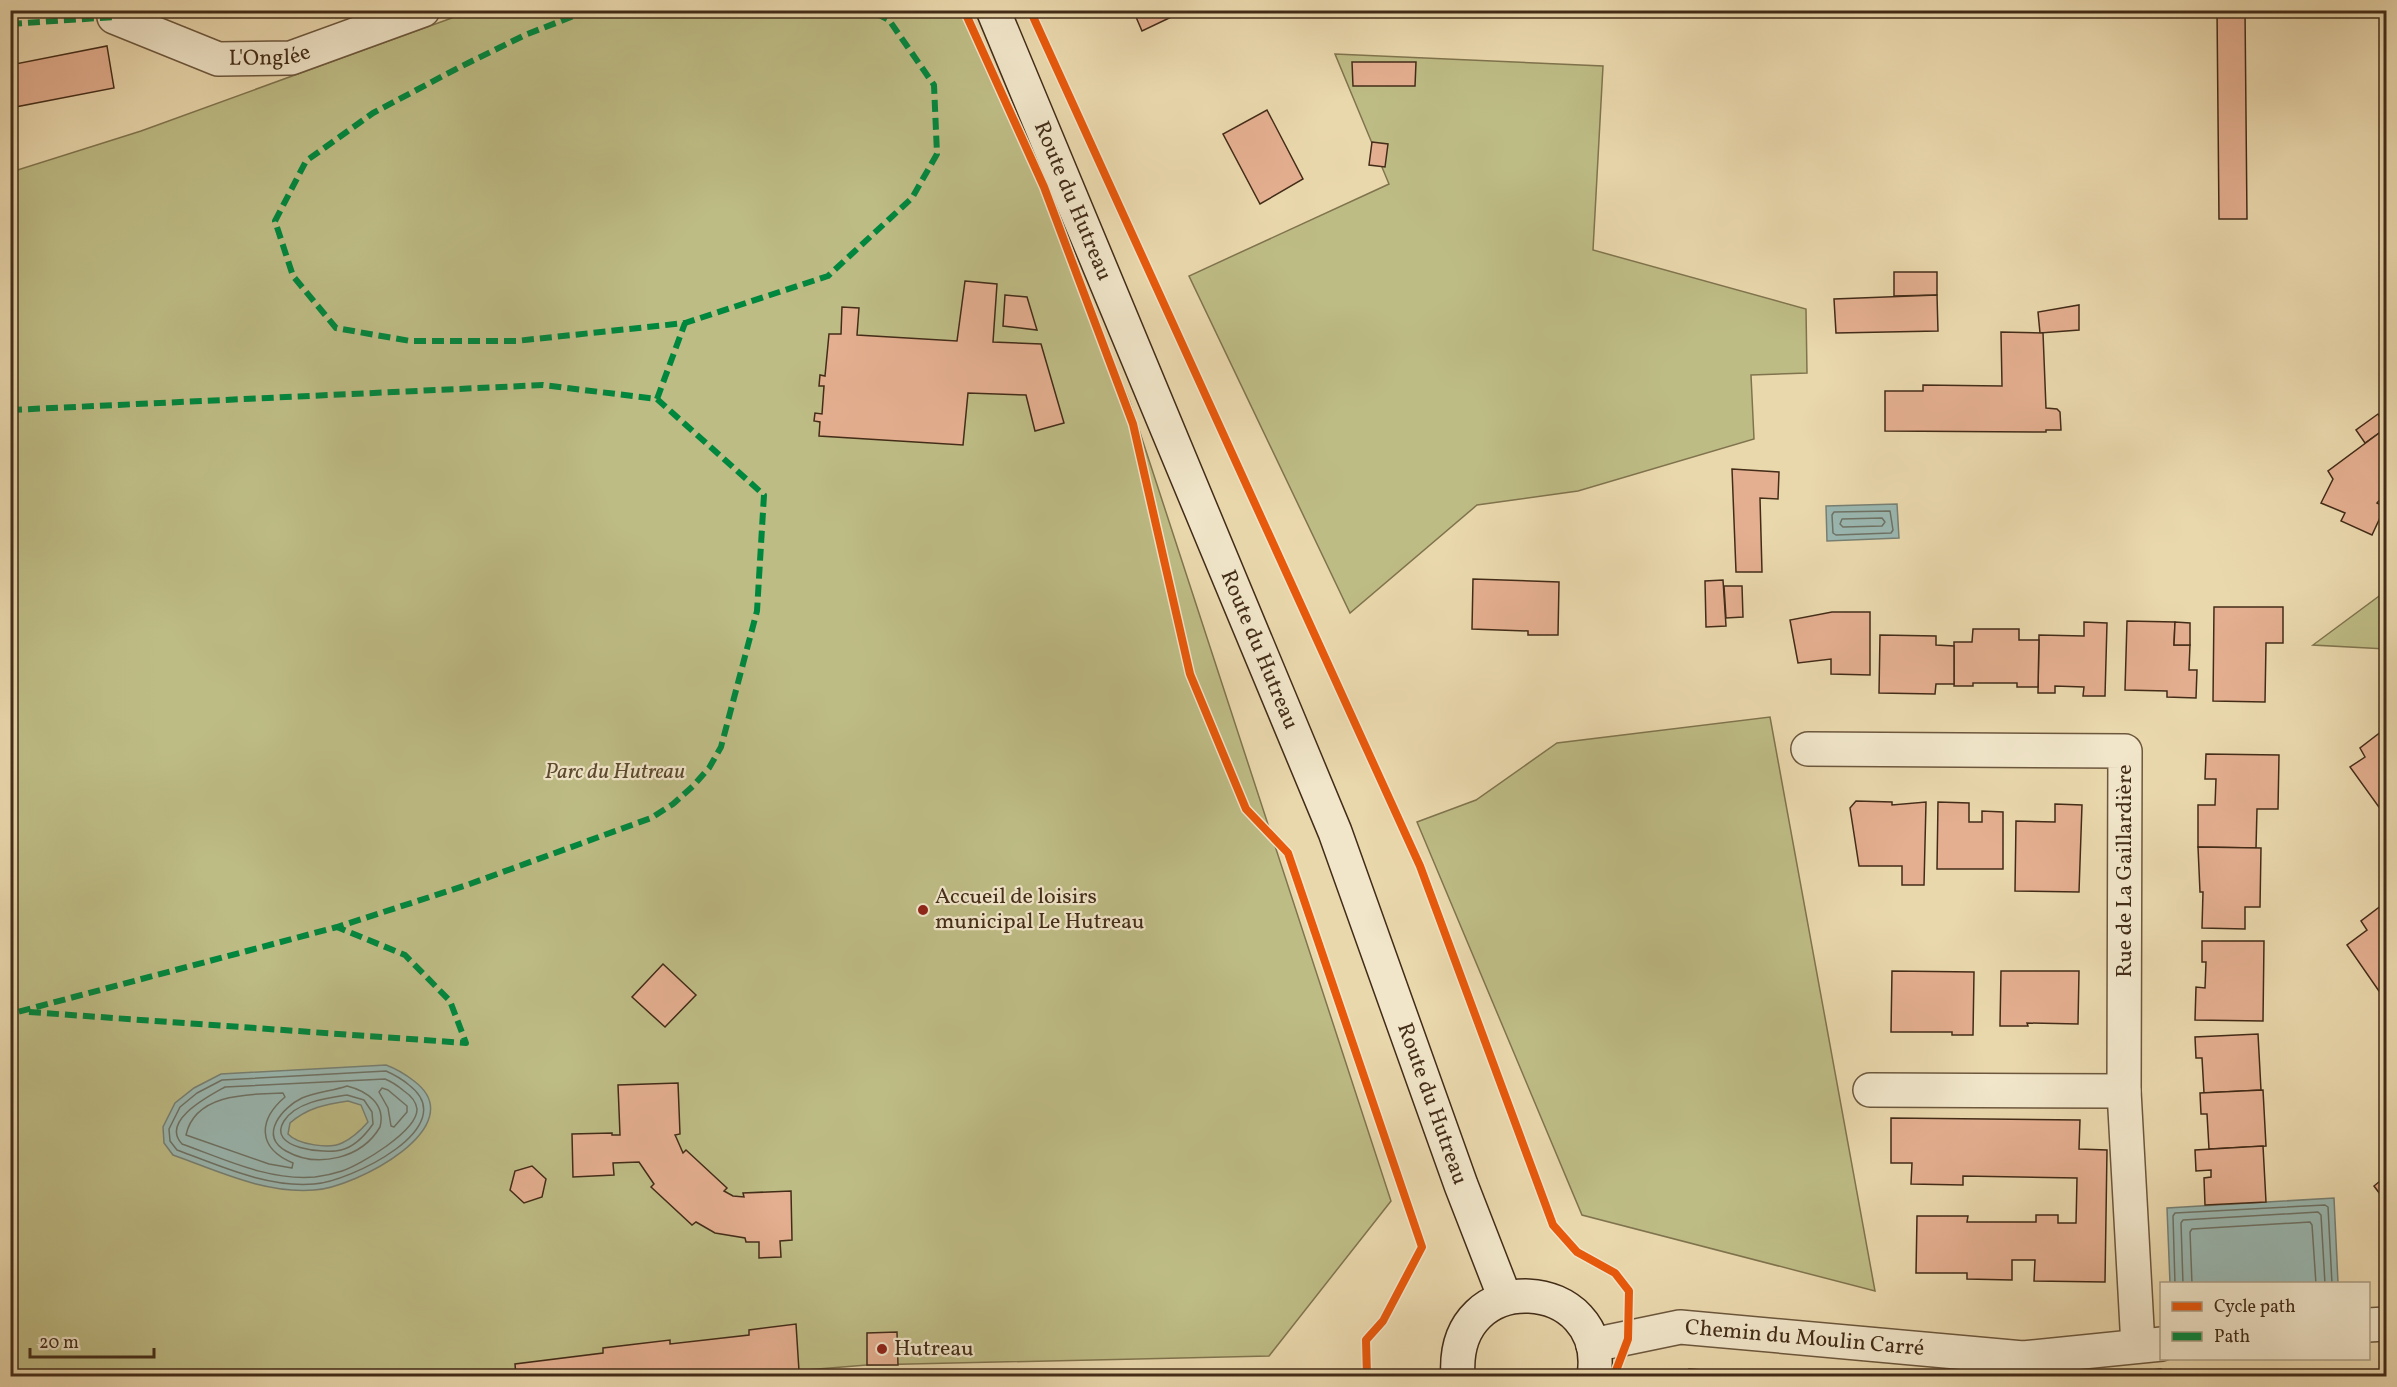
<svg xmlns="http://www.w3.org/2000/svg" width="2397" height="1387" viewBox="0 0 2397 1387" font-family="Vollkorn,serif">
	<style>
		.green { fill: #bebc85; stroke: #80744e; stroke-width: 1.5 }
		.water { fill: #9ab8b2; stroke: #778074; stroke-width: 1.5; fill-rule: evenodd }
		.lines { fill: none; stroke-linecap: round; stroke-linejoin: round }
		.shore { stroke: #6e7265; stroke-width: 1.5 }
		.building { fill: #e4af90; stroke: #432c18; stroke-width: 1.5 }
		.street-casing { stroke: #6d573d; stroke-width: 36 }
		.secondary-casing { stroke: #432c18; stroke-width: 36 }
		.street { stroke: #f1e6ca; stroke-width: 33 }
		.secondary { stroke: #f1e6ca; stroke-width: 33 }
		.quiet { stroke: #00873e; stroke-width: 6; stroke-dasharray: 12 6; stroke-linecap: butt }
		.cycleway-casing { stroke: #f1e6ca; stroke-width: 11 }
		.cycleway { stroke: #e8590c; stroke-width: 8 }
		.poi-dot { fill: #8f2418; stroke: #f1e6ca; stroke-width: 2 }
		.labels { text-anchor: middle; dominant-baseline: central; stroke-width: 4.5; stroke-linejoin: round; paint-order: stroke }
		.street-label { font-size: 22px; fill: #432c18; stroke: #f1e6ca }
		.park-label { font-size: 22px; font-style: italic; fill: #5c492e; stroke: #f1e6ca }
		.poi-label { font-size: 22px; fill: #432c18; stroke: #f1e6ca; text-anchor: start }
	</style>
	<rect width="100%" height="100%" fill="#ead8ad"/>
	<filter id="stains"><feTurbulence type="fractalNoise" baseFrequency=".00333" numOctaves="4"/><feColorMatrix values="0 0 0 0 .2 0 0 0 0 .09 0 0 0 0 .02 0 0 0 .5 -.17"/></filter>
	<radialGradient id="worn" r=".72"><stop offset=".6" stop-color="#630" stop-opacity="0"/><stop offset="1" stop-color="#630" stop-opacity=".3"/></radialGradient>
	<g class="green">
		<polygon points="471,11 966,11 1130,402 1391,1201 1269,1356 867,1365 732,1376 11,1376 11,172 141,131"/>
		<polygon points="1335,54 1603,66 1593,250 1806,309 1807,373 1751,375 1754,439 1578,491 1477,505 1350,613 1189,276 1389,184"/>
		<polygon points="2386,591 2386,649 2313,645"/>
		<polygon points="1770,717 1875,1291 1582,1215 1417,822 1476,800 1557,743"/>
	</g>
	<g class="water">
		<polygon points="1897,504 1899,538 1827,541 1826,506"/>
		<path d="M 386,1065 C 397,1069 405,1074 414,1081 C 474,1126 355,1188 314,1190 C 265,1194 218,1171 173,1155 L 164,1143 L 163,1127 L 175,1103 L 194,1088 L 221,1074 ZM 348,1101 L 361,1105 L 368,1122 C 361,1130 353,1138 342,1143 C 330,1149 298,1145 288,1134 L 290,1123 C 307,1108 326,1104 348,1101 Z"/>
		<polygon points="2334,1198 2338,1283 2170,1283 2167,1208"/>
	</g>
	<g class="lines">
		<g class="shore">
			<polygon points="1890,511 1893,530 1891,533 1836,535 1833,533 1832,515 1834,512"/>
			<polygon points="1882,518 1885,522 1882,526 1843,527 1840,524 1842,519"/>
			<path d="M 386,1071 C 395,1075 402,1079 409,1085 C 464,1127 349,1182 314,1184 C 267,1188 221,1166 177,1150 L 170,1141 L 169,1129 L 180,1107 L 197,1093 L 222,1080 Z"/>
			<path d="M 385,1079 C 393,1082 398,1086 404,1091 C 410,1095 416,1101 417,1109 C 418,1131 360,1165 342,1171 C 333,1174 323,1176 315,1177 C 269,1181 224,1159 182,1144 C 160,1121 209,1096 225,1087 Z"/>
			<path d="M 347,1086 C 367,1091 386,1104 380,1127 C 362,1158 318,1169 286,1151 C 258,1135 283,1107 302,1098 C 317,1092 332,1091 347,1086 Z"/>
			<polygon points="382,1088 388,1090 407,1106 407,1112 394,1127 391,1126 388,1108 379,1092"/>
			<path d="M 283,1093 L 285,1097 C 258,1120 257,1148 293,1163 L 292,1168 L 269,1164 L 186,1135 C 195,1093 250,1094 283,1093 Z"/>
			<path d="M 347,1095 L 364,1100 L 372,1112 L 373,1124 C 366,1134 354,1147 341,1150 C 326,1154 266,1149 284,1121 C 296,1102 327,1098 347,1095 Z"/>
			<polyline points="2175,1284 2173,1216 2175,1213 2325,1205 2328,1207 2332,1284"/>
			<polyline points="2183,1284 2181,1223 2183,1220 2318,1212 2321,1215 2325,1284"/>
			<polyline points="2192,1284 2190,1232 2192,1229 2310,1222 2312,1225 2316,1284"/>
		</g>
	</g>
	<g class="building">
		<polygon points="1133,10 1186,10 1142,31"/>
		<polygon points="2217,10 2245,10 2247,219 2219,219"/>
		<polygon points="107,46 114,88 10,108 10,65"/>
		<polygon points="1352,62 1416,62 1415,86 1353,86"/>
		<polygon points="1267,110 1303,179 1260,204 1223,134"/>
		<polygon points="1372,142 1388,144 1385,167 1369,165"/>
		<polygon points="1894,272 1937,272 1937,295 1894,296"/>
		<polygon points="965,281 997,284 993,342 1041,344 1064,423 1035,431 1026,395 968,393 963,445 819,436 820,422 814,421 815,413 822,414 824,386 819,386 820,375 825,376 829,334 841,334 842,307 859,308 857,335 957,341"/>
		<polygon points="1005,295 1027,297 1037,330 1003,326"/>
		<polygon points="1937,295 1938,331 1836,333 1834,299"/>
		<polygon points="2079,305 2079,330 2040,333 2038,312"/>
		<polygon points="2001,332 2043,333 2046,408 2057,409 2060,412 2061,430 2046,430 2046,432 1885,431 1885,391 1923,391 1923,385 2002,386"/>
		<polygon points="2378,414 2386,428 2365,443 2356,430"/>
		<polygon points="2386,428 2386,493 2377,503 2385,507 2372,535 2341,521 2345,513 2321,503 2333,479 2328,471"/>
		<polygon points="1732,469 1779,472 1778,499 1760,498 1762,572 1736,572"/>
		<polygon points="1473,579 1559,582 1558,635 1528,635 1528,631 1472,629"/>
		<polygon points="1723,580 1726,626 1706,627 1705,581"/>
		<polygon points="1724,586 1742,586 1743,617 1726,618"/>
		<polygon points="2214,607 2283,607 2283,643 2266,643 2265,702 2213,701"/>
		<polygon points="1832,612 1870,612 1870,675 1831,674 1831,659 1798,663 1790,620"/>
		<polygon points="2127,621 2175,622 2174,645 2190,645 2189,670 2197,670 2196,698 2167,697 2167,691 2125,690"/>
		<polygon points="2084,622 2107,623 2105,696 2083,696 2084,687 2055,686 2055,693 2038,693 2039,635 2084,636"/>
		<polygon points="2175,622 2190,623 2190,645 2174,645"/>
		<polygon points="1973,629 2019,629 2019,640 2039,640 2038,687 2017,687 2017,683 1973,683 1973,686 1954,686 1954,642 1972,642"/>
		<polygon points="1880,635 1936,636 1936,645 1954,646 1954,684 1936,684 1935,694 1879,693"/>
		<polygon points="2386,728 2386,806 2381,810 2350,767 2365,757 2360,748"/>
		<polygon points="2206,754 2279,755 2278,809 2257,809 2256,848 2198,847 2198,805 2215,805 2216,779 2205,779"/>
		<polygon points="1856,801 1892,802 1892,805 1926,802 1924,885 1902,885 1902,866 1859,866 1850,808"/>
		<polygon points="1938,802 1969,803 1969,822 1982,822 1982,811 2003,812 2003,869 1937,869"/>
		<polygon points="2055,804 2082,805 2079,892 2015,891 2016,821 2055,822"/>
		<polygon points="2198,847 2261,848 2260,907 2245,907 2245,929 2202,928 2203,892 2200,892"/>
		<polygon points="2386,902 2386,991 2381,994 2347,945 2367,930 2361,921"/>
		<polygon points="2202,941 2264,941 2263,1021 2195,1020 2196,987 2205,988 2206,962 2202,962"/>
		<polygon points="663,964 696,995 665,1027 632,997"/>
		<polygon points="1892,971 1974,972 1973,1035 1952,1035 1952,1032 1891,1032"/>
		<polygon points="2001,971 2079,971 2078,1024 2027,1023 2028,1026 2000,1026"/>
		<polygon points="2258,1034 2261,1090 2204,1093 2202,1058 2196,1058 2195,1037"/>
		<polygon points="678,1083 680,1134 675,1135 676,1137 683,1153 686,1150 727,1188 724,1191 733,1196 744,1197 743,1193 791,1191 792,1240 780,1241 781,1257 759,1258 759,1242 746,1242 745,1238 715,1233 696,1222 692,1225 651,1187 654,1184 639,1162 613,1163 614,1175 573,1177 572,1134 612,1133 612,1135 620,1135 618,1085"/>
		<polygon points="2263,1090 2266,1146 2209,1149 2207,1114 2201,1114 2200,1093"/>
		<polygon points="1891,1118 2080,1120 2079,1149 2107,1150 2105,1282 2034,1281 2035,1260 2012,1260 2012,1280 1967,1279 1967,1273 1916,1273 1917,1216 1968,1216 1967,1222 2036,1222 2036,1215 2058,1215 2058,1223 2076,1223 2077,1178 1963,1176 1963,1185 1911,1184 1912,1163 1891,1163"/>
		<polygon points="2263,1146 2266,1202 2205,1205 2204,1178 2211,1177 2211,1170 2196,1171 2195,1150"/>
		<polygon points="532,1166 546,1179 542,1197 524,1203 510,1190 515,1171"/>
		<polygon points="2386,1176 2386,1202 2374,1186"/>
		<polygon points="796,1324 799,1371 732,1376 516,1376 515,1364 603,1353 603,1348 670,1340 670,1344 749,1335 749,1330"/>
		<polygon points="897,1332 898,1365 867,1365 867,1333"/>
		<polygon points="1689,1369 1717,1371 1718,1376 1690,1376"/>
		<polygon points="2161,1369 2161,1376 2085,1376 2127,1372"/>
		<polygon points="1717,1371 1734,1371 1734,1376 1718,1376"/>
		<polygon points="1734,1371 1811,1376 1734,1376"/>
	</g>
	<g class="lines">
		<g class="street-casing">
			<g id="street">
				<path id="s1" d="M 114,17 L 218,59 L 291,58 L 423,10"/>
				<polyline points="1808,749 2125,751 2124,1091 2138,1346"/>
				<polyline points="1870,1090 2124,1091"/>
				<polyline points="2368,1325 2386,1324"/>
				<path id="s2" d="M 1593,1345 L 1680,1327 L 2023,1358 L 2162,1344"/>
			</g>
		</g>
		<g class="secondary-casing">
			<g id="secondary">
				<path id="s3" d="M 993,10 L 1335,832 L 1461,1185 L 1505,1298"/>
				<path d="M 1458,1376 C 1450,1263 1610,1276 1594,1376"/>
			</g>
		</g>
		<use href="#street" class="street"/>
		<use href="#secondary" class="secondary"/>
		<g class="quiet">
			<polyline points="589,10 525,35 458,68 373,113 306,161 275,221 293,276 336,328 410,341 516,341 685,323 828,276 912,198 937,154 934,85 889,20 869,10"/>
			<polyline points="10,24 114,17"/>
			<polyline points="657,399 685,323"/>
			<polyline points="10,410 543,385 657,399 764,495 757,611 721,747 709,768 693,786 673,804 651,818 467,885 337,927 10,1014"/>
			<polyline points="29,1012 466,1043 450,1001 405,955 337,927"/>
		</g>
		<g class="cycleway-casing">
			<g id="cycleway">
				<polyline points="964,10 1044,187 1133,424 1190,674 1246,809 1288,853 1422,1247 1383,1321 1366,1340 1367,1376"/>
				<polyline points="1030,10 1420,866 1553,1225 1577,1252 1615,1273 1629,1291 1628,1339 1614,1376"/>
			</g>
		</g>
		<use href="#cycleway" class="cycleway"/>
	</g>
	<g class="poi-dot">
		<circle cx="923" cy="910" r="6"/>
		<circle cx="882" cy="1349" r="6"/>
	</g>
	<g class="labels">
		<g class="street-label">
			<text stroke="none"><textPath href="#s1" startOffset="164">L'Onglée</textPath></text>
			<text stroke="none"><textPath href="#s3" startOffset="207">Route du Hutreau</textPath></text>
			<text stroke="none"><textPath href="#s3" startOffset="693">Route du Hutreau</textPath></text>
			<text transform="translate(2125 871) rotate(-90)">Rue de La Gaillardière</text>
			<text stroke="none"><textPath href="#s3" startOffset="1179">Route du Hutreau</textPath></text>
			<text stroke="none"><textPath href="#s2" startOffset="214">Chemin du Moulin Carré</textPath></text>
		</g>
		<g class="park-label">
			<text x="615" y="772">Parc du Hutreau</text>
		</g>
		<g class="poi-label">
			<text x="935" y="897">Accueil de loisirs<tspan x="935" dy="25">municipal Le Hutreau</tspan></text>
			<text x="894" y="1349">Hutreau</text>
		</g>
	</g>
	<rect width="2397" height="1387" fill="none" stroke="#ead8ad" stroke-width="36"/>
	<rect x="12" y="12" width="2373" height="1363" fill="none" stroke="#432c18" stroke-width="3"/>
	<rect x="18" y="18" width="2361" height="1351" fill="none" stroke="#432c18" stroke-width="1.5"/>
	<rect x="2160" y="1282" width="210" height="78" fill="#f1e6ca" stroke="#ab9c83" stroke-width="1.5"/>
	<rect x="2172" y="1302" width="30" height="9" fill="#e8590c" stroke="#ab9c83" stroke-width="1.5"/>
	<text x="2214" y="1312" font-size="18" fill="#432c18">Cycle path</text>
	<rect x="2172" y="1332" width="30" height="9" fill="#00873e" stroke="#ab9c83" stroke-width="1.5"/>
	<text x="2214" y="1342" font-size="18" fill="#432c18">Path</text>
	<path d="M30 1348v9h124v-9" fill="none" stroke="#432c18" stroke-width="3"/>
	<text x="39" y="1348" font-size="18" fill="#432c18" stroke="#f1e6ca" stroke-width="4.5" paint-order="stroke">20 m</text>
	<rect width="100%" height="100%" filter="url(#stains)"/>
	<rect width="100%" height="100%" fill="url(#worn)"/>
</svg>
